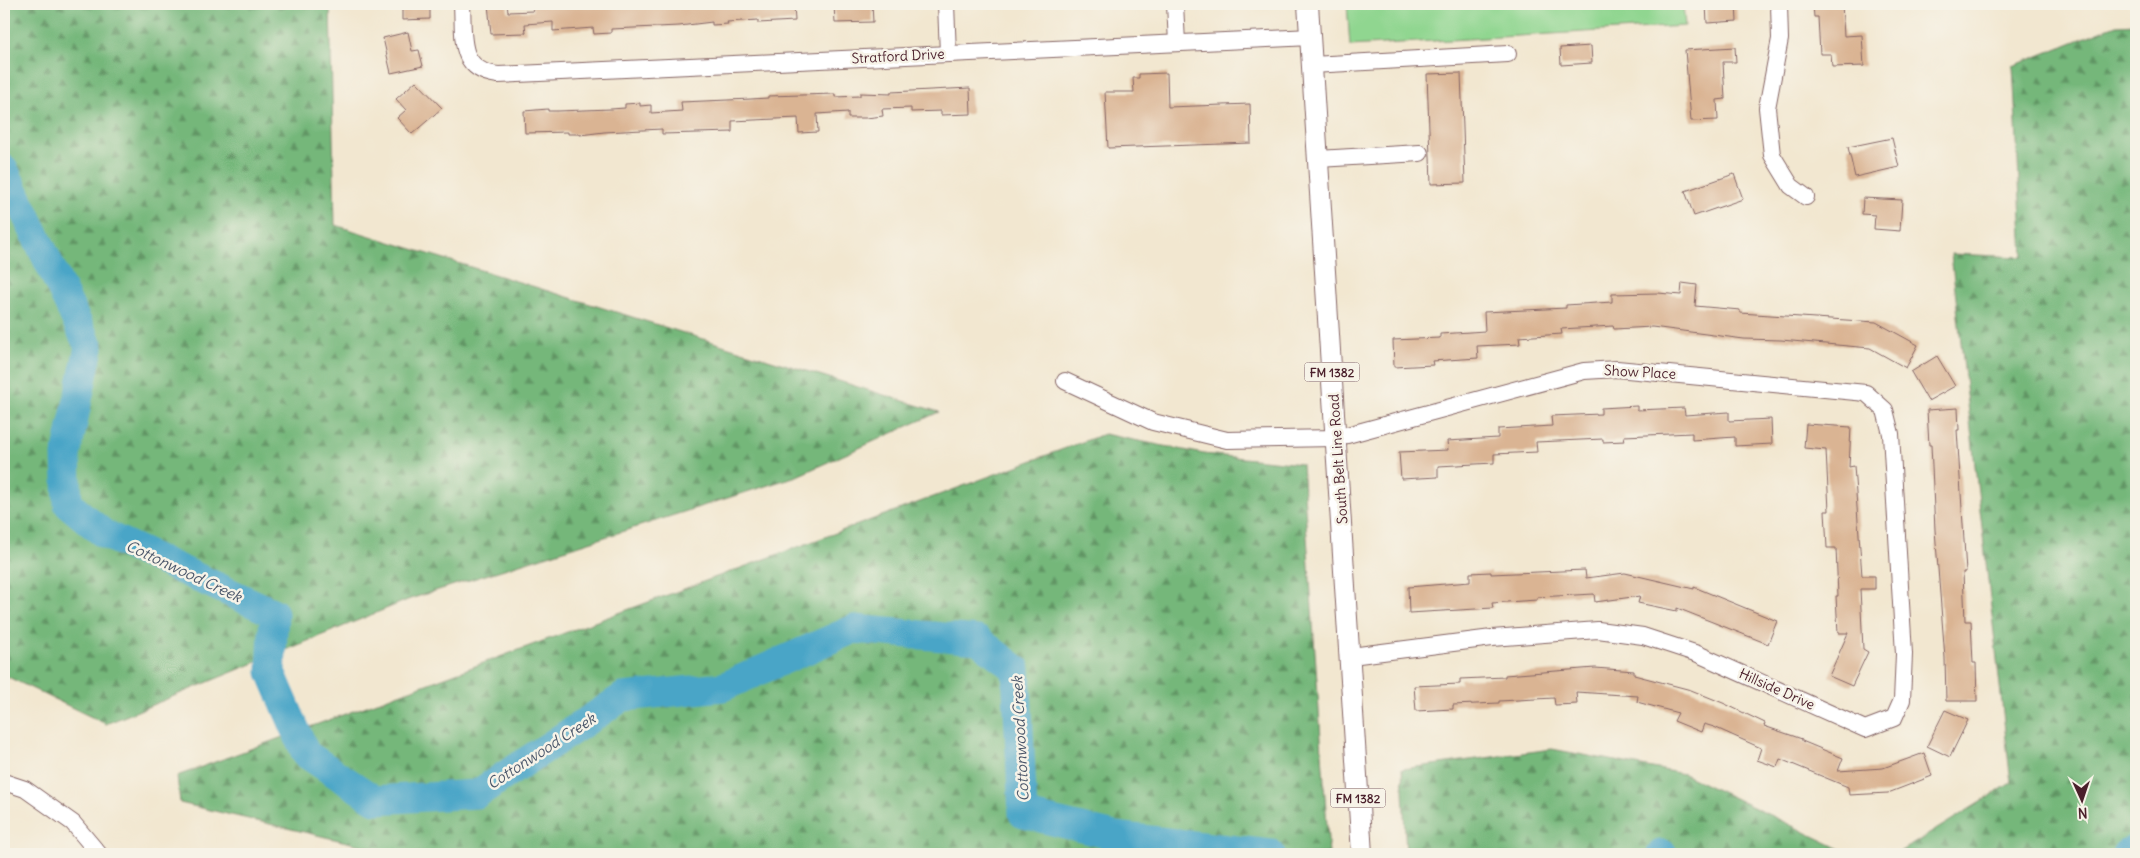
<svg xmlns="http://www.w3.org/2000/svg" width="2140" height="858" viewBox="0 0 2140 858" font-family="Delius,sans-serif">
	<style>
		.grass { fill: #90d690; stroke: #6d7a5e }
		.forest { fill: url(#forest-firs); stroke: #5f6b52 }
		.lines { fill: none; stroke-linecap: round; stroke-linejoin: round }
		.river { stroke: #48a5c7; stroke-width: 29 }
		.building { fill: #dab493 }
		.minor-casing { stroke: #856565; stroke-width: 18 }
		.major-casing { stroke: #856565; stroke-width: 22 }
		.minor { stroke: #fff; stroke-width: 16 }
		.major { stroke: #fff; stroke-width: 20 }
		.labels { text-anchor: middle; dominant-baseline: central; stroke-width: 5; stroke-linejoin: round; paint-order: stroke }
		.shield { fill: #f7f3e8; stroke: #7e5f64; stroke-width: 1 }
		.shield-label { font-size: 12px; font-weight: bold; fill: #4a1f2b }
		.street-label { font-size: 14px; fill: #4a1f2b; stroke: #f7f3e8 }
		.water-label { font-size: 15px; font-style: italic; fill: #495569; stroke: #f7f3e8 }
	</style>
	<defs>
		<pattern id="forest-firs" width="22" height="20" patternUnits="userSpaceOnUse" patternTransform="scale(1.25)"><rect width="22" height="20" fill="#74b77a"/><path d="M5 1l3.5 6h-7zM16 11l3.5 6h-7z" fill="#619464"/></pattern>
	</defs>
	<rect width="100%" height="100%" fill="#f7f3e8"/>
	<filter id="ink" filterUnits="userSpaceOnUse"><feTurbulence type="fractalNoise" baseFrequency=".02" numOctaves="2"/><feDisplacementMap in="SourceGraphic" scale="10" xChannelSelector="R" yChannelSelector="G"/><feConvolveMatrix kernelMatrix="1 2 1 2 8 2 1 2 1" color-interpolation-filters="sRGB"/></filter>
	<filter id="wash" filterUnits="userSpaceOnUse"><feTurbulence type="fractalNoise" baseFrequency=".0096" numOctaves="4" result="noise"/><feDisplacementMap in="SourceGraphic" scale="20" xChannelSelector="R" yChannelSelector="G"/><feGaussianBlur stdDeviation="1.12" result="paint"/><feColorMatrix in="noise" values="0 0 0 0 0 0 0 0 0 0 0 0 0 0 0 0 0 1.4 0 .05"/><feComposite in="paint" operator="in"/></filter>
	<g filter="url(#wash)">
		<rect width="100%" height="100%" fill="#f2e7d0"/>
		<polygon class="grass" points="1347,4 1683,4 1685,26 1350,46"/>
		<g class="forest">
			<polygon points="4,4 330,4 335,225 939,412 797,476 410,599 106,724 4,675"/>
			<polygon points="2136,24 2136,854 1897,854 2011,783 1951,254 2023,257 2013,66 2116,25"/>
			<polygon points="1104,434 1204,454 1302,464 1329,854 398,854 180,803 177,776"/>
			<polygon points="1552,749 1684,774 1851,854 1406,854 1402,769"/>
		</g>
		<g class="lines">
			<g class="river">
				<polyline points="4,169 89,347 66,456 68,504 104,534 274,613 271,672 306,754 375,800 477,794 623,697 723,687 854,629 978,640 1016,669 1023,814 1115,836 1271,854"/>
				<polyline points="1661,854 1663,854"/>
				<polyline points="2127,854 2136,848"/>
			</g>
		</g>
		<g id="blocks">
			<g class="building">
				<polygon points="402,4 427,4 430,5 430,19 402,20"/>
				<polygon points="488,4 507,4 508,12 533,11 532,4 794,4 795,21 758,23 758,20 727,22 728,24 712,25 712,22 679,26 611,29 611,33 594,34 593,28 553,31 553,22 525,24 526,33 491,34"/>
				<polygon points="834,4 872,4 873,22 835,23"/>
				<polygon points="1706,4 1736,4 1737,21 1707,23"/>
				<polygon points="1813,4 1842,4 1844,36 1862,35 1864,66 1832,67 1831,54 1820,54 1818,17 1814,17"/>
				<polygon points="408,32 412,51 419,50 423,66 391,73 383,38"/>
				<polygon points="1591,46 1592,63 1561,65 1560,48"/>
				<polygon points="1735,47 1736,62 1723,62 1725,99 1717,100 1718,120 1691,121 1685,50"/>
				<polygon points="1167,73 1168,107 1250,104 1251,143 1108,148 1105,92 1134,92 1133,78 1139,78 1139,74"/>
				<polygon points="1461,73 1465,183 1431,184 1427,74"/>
				<polygon points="416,81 442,108 412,134 397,118 406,110 396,99"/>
				<polygon points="970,88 971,114 941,115 941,111 911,112 911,108 882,109 883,116 866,118 848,118 848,112 817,114 818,132 799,133 798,118 732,121 732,132 662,134 662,129 604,132 580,135 580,134 568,134 568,132 525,133 524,111 548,109 548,111 558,111 611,109 625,108 625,104 640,103 640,106 651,105 651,113 682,111 681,102 751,99 768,98 768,96 835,94 835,97 860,96 860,93 891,94 891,92"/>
				<polygon points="1892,138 1899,167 1855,177 1848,147"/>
				<polygon points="1734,174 1743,199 1694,216 1685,191"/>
				<polygon points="1863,198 1902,200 1900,231 1874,229 1875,215 1862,214"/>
				<polygon points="1682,283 1697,285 1695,306 1740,310 1740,313 1876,322 1918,345 1906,368 1870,348 1781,340 1744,339 1652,327 1614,329 1613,326 1561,329 1562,334 1519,337 1520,344 1477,346 1478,358 1432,361 1433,365 1394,367 1393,340 1440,338 1440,334 1485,331 1484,312 1566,308 1566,305 1612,302 1612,294 1658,293 1681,295"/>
				<polygon points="1937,356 1955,386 1928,401 1911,372"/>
				<polygon points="1637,406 1637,410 1684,408 1685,415 1729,412 1729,421 1771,419 1772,444 1735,446 1735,437 1692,440 1692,433 1624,436 1625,441 1603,442 1603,439 1536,442 1537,452 1494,454 1494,463 1438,466 1438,477 1401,479 1399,452 1448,450 1447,441 1498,438 1498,429 1552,426 1551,416 1601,414 1601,408"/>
				<polygon points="1958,408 1959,430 1957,430 1966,572 1963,572 1965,621 1971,621 1973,663 1976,663 1977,701 1946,701 1945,658 1935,530 1931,445 1929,445 1927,410"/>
				<polygon points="1806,424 1851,427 1849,467 1854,466 1862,576 1875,576 1875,589 1860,589 1863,649 1868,652 1852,686 1829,676 1848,633 1838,633 1836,596 1838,596 1836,548 1827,548 1825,511 1829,511 1826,450 1804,448"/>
				<polygon points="1585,570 1586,578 1625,573 1694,589 1694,587 1777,621 1768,644 1677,608 1677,611 1638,603 1640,596 1595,602 1594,594 1537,597 1537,600 1492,603 1493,608 1409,613 1408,587 1470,582 1470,573 1491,572 1491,574"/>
				<polygon points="1595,668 1634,671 1634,675 1691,690 1723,703 1765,723 1764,726 1802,739 1802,741 1843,758 1838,771 1883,768 1924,753 1932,776 1888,793 1849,795 1848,787 1780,759 1777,767 1757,760 1761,748 1714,727 1704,724 1701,732 1674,721 1678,713 1637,702 1638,696 1576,692 1577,704 1555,705 1554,698 1499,701 1499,703 1453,705 1453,709 1416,711 1414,686 1460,684 1460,679 1505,677 1505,675"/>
				<polygon points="1945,710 1968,720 1950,757 1927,746"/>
			</g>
		</g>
	</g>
	<g filter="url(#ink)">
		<use href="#blocks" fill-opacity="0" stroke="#856565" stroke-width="1"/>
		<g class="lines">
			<g class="minor-casing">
				<g id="minor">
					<path d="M 462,4 C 464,36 457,70 498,75 L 1311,37"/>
					<polyline points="946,4 948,54"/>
					<polyline points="1175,4 1177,43"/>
					<polyline points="1779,4 1780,39 1767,108 1772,155 1791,186 1806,197"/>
					<polyline points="1312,65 1508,54"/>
					<polyline points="1318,159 1420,153"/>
					<polyline points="1065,381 1153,422 1227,440 1336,438 1584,371 1617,369 1866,393 1885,410 1891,434 1904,654 1902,700 1894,718 1865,729 1698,654 1643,636 1598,630 1492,638 1351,656"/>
					<polyline points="4,782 25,789 73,823 99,854"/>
				</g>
			</g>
			<g class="major-casing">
				<polyline id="major" points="1308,4 1362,854"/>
			</g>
			<use href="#minor" class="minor"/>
			<use href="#major" class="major"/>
		</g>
	</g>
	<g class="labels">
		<g class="shield">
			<rect x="1304.5" y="362.5" width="55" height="19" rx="4"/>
			<rect x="1330.5" y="788.5" width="55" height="19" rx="4"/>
		</g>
		<g class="shield-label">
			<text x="1332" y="372">FM 1382</text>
			<text x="1358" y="798">FM 1382</text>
		</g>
		<g class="street-label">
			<text transform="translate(898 56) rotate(-3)">Stratford Drive</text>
			<text transform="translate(1640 372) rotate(3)">Show Place</text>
			<text transform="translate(1338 459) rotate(-94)">South Belt Line Road</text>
			<text transform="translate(1777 689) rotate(24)">Hillside Drive</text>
		</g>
		<g class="water-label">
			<text transform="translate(184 571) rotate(25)">Cottonwood Creek</text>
			<text transform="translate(1020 739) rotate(-93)">Cottonwood Creek</text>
			<text transform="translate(541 751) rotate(-33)">Cottonwood Creek</text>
		</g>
	</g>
	<rect width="2140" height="858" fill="none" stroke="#f7f3e8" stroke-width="20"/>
	<g transform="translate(2082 800) rotate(177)" stroke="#f7f3e8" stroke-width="4" paint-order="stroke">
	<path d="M0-4L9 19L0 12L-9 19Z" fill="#4a1f2b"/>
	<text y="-8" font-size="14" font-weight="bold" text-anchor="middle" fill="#4a1f2b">N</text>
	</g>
</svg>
